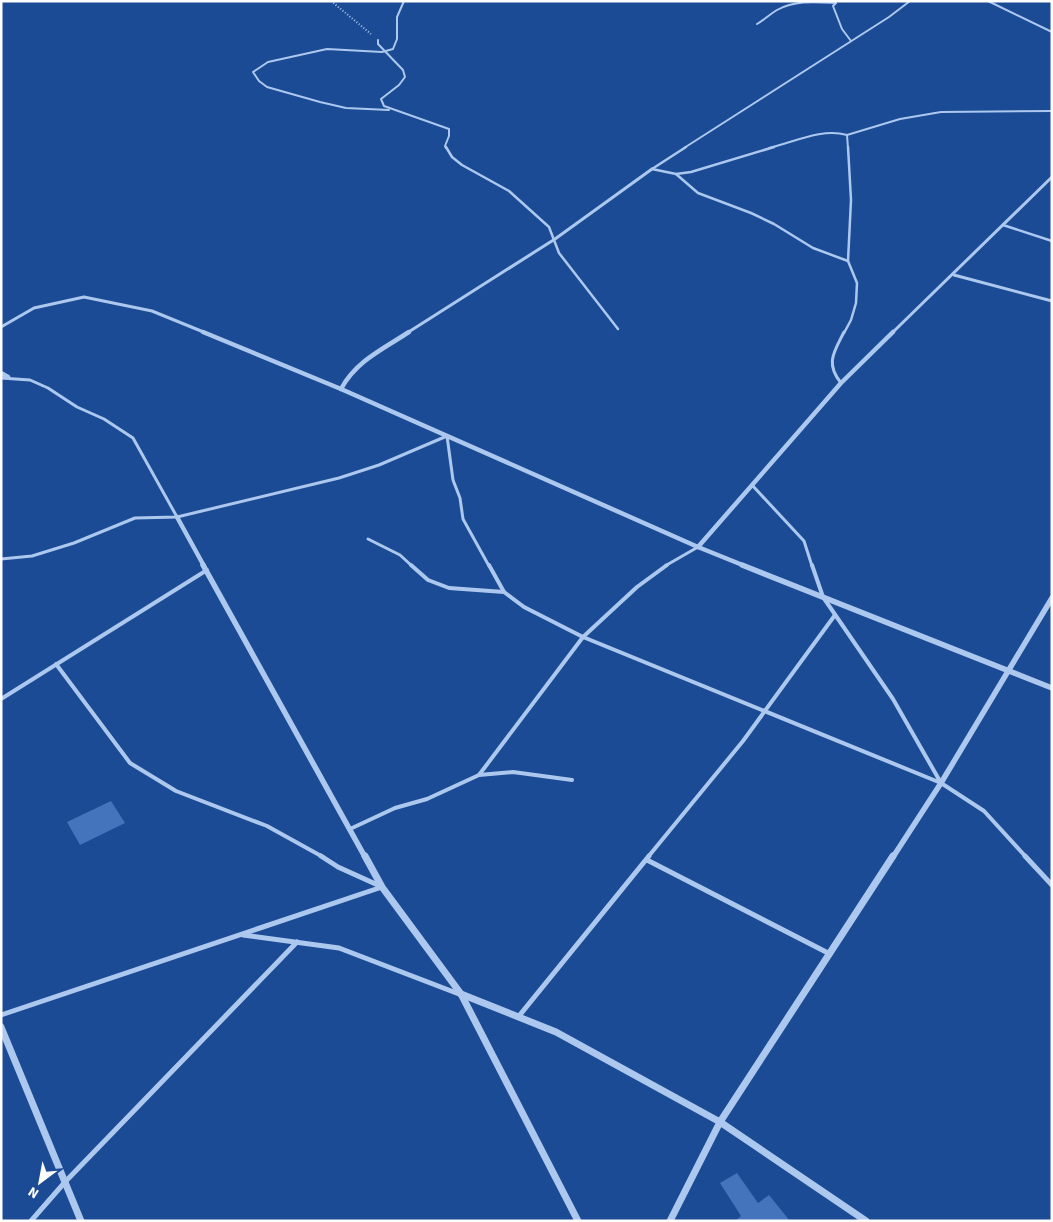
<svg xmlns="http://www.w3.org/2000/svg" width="1053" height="1222" viewBox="0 0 1053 1222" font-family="'Source Sans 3',sans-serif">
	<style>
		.building { fill: #4474bb }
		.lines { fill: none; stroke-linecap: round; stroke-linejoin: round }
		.path { stroke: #adc8ef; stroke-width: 2; stroke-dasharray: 1 2; stroke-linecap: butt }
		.lane-far4 { stroke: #adc8ef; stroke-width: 2 }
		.lane-far3 { stroke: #adc8ef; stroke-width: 2.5 }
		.lane-far2 { stroke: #adc8ef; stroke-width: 3 }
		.lane-far1 { stroke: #adc8ef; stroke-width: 4 }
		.lane { stroke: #adc8ef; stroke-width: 5 }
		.street-far3 { stroke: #adc8ef; stroke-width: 3 }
		.street-far2 { stroke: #adc8ef; stroke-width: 4.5 }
		.street-far1 { stroke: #adc8ef; stroke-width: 5.5 }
		.street { stroke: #adc8ef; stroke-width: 7 }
	</style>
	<rect width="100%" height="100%" fill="#1b4b94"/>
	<g class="building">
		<polygon points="111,801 125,823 80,845 67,822"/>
		<polygon points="737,1173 758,1203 769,1195 790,1221 735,1221 741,1216 720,1183"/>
	</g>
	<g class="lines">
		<polyline class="path" points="331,1 371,34"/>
		<g class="lane-far4">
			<polyline points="988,1 1052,32"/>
			<polyline points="836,3 833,6 842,29 851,41"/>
			<path d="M 757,24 C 764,20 770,14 777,10 C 795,0 816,2 836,3"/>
			<polyline points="378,40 378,44 403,70 405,77 399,85 381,99 384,106 449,129 449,136 445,146 446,148"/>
			<polyline points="389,110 346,108 320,102 267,87 259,81 253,72 268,62 327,49 382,52 393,49 397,39 397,17 404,1"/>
			<polyline points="847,135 900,119 941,112 1052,111"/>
			<polyline points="684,148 889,17 910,1"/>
			<path d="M 769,148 C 795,142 821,128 847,135 L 848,148"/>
		</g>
		<g class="lane-far3">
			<polyline points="446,147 452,157 462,165 509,191 549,227 559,253 618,329"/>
			<polyline points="652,169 676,174 691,172 774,147"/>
			<polyline points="652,169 686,147"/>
			<polyline points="676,174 698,193 751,213 774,224 813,248 848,261"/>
			<polyline points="1003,225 1052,241"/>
			<polyline points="844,333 851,320 856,303 857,283 848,261 851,200 848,147"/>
		</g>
		<g class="lane-far2">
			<polyline points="1,378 30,380 48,388 77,407 104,419 133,438 177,517"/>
			<path d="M 841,383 C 825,363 834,352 844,332"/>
			<polyline points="752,485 804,541 812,566"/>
			<polyline points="368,539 400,555 412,566"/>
			<polyline points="1,559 32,556 74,543 135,518 177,517 339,478 379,465 447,436 453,480 460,498 463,519 489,566"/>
			<polyline points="665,566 698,547"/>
		</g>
		<g class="lane-far1">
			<polyline points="411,565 428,580 449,588 504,592"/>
			<polyline points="667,565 637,587 583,637 941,783"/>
			<polyline points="812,565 823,597 893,699 941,783 984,811 1026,857"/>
			<polyline points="56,664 130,763 176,791 267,826 323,857"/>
			<polyline points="1,699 207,570"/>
			<polyline points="479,775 583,637 524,607 504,592 489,565"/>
			<polyline points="350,829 395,808 427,799 479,775 513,772 572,780"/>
			<polyline points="648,857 743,741 835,615"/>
		</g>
		<g class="lane">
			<polyline points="321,856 338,867 380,886"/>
			<polyline points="1025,856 1052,885"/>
			<polyline points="647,860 830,954"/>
			<polyline points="243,935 339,948 459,994"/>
			<polyline points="1,1015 382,887"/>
			<polyline points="519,1016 649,856"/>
			<polyline points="31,1221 65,1182 297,942"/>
		</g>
		<g class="street-far3">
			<polyline points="954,275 1052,301"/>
			<polyline points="1,327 34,308 84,297 152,311 206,333"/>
			<polyline points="407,333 555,239 652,169"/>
			<polyline points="892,333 1052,177"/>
		</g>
		<g class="street-far2">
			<polyline points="203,332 341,389 698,547 745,566"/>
			<polyline points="1,373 8,377"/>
			<path d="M 341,389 C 356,361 383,349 409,332"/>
			<polyline points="177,517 204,566"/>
			<polyline points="698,547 841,383 893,332"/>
		</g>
		<g class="street-far1">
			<polyline points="203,565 365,857"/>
			<polyline points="742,565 1052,688"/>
			<polyline points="893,857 941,783 1052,598"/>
		</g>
		<g class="street">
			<polyline points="365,856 382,887 461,994 578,1221"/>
			<polyline points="461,994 556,1032 720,1122 866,1221"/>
			<polyline points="1,1027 81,1221"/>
			<polyline points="670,1221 720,1122 893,856"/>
		</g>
	</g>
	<rect width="1053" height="1222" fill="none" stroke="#ffffff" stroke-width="5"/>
	<g transform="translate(40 1182) rotate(212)" stroke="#1b4b94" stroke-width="4" paint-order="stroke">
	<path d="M0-4L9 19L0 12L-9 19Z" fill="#ffffff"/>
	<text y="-8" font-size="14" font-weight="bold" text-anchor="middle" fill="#ffffff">N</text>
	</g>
</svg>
